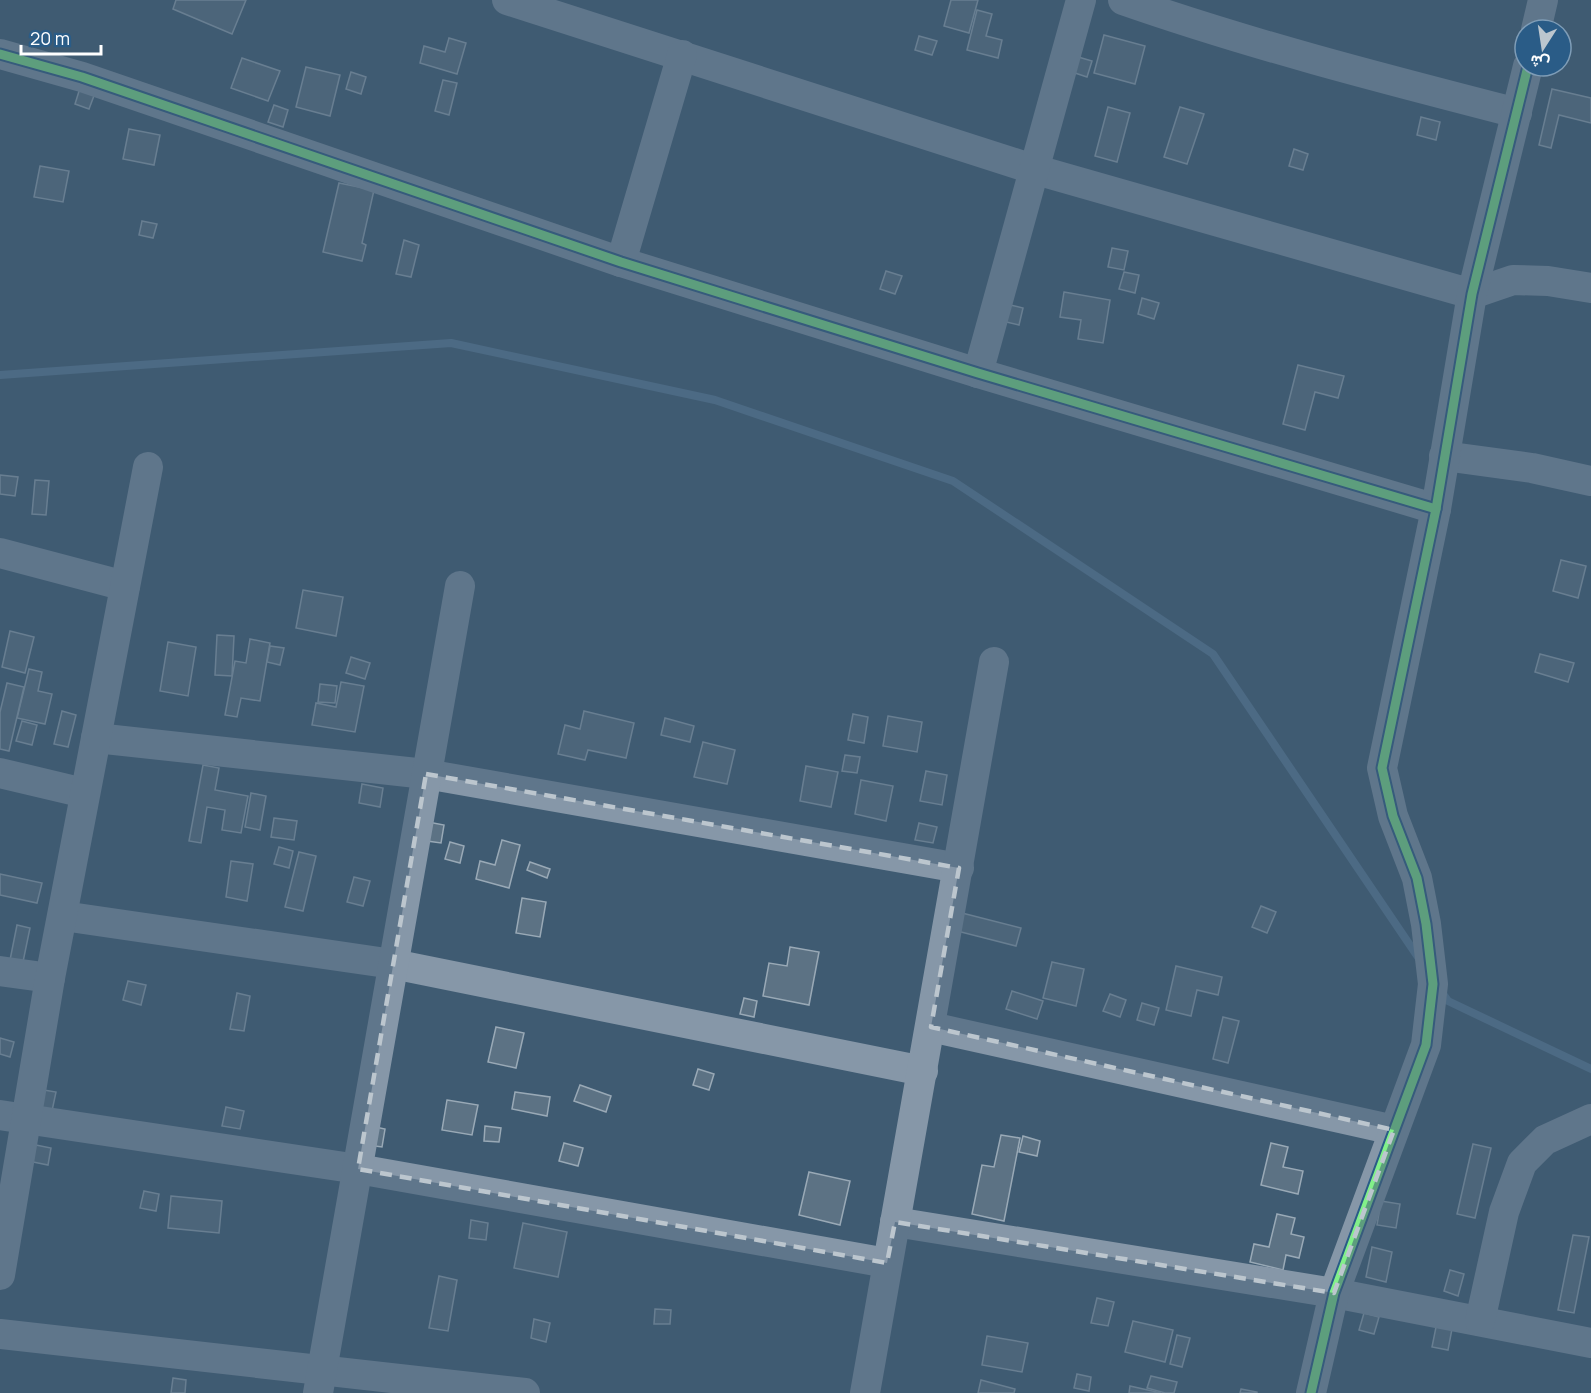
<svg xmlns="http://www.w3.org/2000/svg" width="1591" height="1393" viewBox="0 0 1591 1393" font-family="Manrope,Vazirmatn,sans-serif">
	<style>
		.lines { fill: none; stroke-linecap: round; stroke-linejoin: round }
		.stream { stroke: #5c7d99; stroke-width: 8 }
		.building { fill: #5c7284; stroke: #99a9b6; stroke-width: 1.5 }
		.minor { stroke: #8697a8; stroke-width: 30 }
		.cycleway-casing { stroke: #2a5c87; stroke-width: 13 }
		.cycleway { stroke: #82f089; stroke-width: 9 }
		.marked { fill: none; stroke: #bcc6ce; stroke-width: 4.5; stroke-dasharray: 12 8; stroke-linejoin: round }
	</style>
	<rect width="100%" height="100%" fill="#3f5b72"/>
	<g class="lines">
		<g class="stream">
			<polyline points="0,375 451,343 715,400 953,481 1213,654 1420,960"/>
			<polyline points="1441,991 1448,1001 1591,1069"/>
		</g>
	</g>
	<g class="building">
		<polygon points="176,0 246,0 232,34 173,9"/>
		<polygon points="951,0 978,0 969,33 944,26"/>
		<polygon points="977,10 992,14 986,36 1002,40 998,58 967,50"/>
		<polygon points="1104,35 1145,46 1135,84 1094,73"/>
		<polygon points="919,36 937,41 932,55 915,50"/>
		<polygon points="449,38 466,43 457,74 420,63 424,46 445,52"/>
		<polygon points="1068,54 1092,61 1087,77 1063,69"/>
		<polygon points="242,58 280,71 268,101 231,88"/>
		<polygon points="306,67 340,75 330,116 296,107"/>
		<polygon points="351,72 366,77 361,94 346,89"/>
		<polygon points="443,80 457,83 449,115 435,111"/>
		<polygon points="80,88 95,93 89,109 75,104"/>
		<polygon points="1552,89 1591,98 1591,123 1559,115 1551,148 1539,145"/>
		<polygon points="274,105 288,110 283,127 268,122"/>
		<polygon points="1108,107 1130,113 1117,162 1095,156"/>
		<polygon points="1180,107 1204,114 1187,164 1164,157"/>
		<polygon points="1421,117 1440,122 1436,140 1417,135"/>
		<polygon points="129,129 160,135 154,165 123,159"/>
		<polygon points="1294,149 1308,154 1303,170 1289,166"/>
		<polygon points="40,166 69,171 63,202 34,197"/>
		<polygon points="339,183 374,190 362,243 366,245 362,261 323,252"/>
		<polygon points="142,221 157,224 153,238 139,235"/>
		<polygon points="404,240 419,245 411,277 396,274"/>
		<polygon points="1112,248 1128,251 1124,270 1108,267"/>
		<polygon points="886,271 902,276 895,294 880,289"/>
		<polygon points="1124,272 1139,275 1135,293 1119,289"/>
		<polygon points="1064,292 1110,300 1103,343 1078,339 1081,320 1060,317"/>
		<polygon points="1142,298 1159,303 1154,319 1138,314"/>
		<polygon points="1006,304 1023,308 1019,325 1002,321"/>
		<polygon points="1298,365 1344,376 1338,398 1315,392 1305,430 1283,424"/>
		<polygon points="0,475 18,477 15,496 0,494"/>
		<polygon points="35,480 49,481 46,515 32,514"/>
		<polygon points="1561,560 1586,566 1578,598 1553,591"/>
		<polygon points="303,590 343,597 336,636 296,628"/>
		<polygon points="10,631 34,637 25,673 2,667"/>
		<polygon points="217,635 234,636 232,676 215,675"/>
		<polygon points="250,639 270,643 260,701 241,698 237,717 225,715 235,661 246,663"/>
		<polygon points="168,642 196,647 188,696 160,691"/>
		<polygon points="270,646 284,648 280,665 267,662"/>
		<polygon points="1540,654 1574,663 1568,682 1535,672"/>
		<polygon points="351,657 370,663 365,679 346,673"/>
		<polygon points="29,669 42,672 38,691 52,694 45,724 17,718"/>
		<polygon points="341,682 364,686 355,732 312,725 316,703 336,707"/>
		<polygon points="7,683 24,687 9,751 0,749 0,712"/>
		<polygon points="320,684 337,686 335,703 318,702"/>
		<polygon points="62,711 76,715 68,747 54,744"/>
		<polygon points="584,711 634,723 626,758 588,750 585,760 558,754 565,725 580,729"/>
		<polygon points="853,714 868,717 864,743 848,740"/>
		<polygon points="888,716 922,722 917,752 883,746"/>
		<polygon points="665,718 694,726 690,742 661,735"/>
		<polygon points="22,721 37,725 32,745 16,741"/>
		<polygon points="703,742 735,750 727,784 694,777"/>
		<polygon points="845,755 860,757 857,773 842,771"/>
		<polygon points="203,765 219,768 215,790 248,796 241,833 222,830 225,810 207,807 201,843 189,841"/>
		<polygon points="806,766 838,772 831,807 800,801"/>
		<polygon points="926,771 947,775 942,805 920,801"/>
		<polygon points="861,780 893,786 886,821 855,814"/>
		<polygon points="362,784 383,788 380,807 359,803"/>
		<polygon points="251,793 266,796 260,830 245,827"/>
		<polygon points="274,818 297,821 294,840 271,837"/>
		<polygon points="423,821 444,825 441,843 420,840"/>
		<polygon points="919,823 937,827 933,843 915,840"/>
		<polygon points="502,840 520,845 509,888 476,879 480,861 495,865"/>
		<polygon points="450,842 464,846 460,863 445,859"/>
		<polygon points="279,847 293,851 289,868 274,864"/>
		<polygon points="299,852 316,856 303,911 285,907"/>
		<polygon points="231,861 253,864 247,901 226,897"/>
		<polygon points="530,862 550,869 547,878 527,870"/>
		<polygon points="0,874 42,883 37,903 0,895"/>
		<polygon points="354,877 370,881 363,906 347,902"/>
		<polygon points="522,898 546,902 540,937 516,933"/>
		<polygon points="1261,906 1276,912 1267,933 1252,927"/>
		<polygon points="962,913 1021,928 1016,946 957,931"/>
		<polygon points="17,925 30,928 23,962 10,960"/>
		<polygon points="790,947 819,952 809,1005 763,996 769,963 787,966"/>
		<polygon points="1052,962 1084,969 1076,1006 1043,998"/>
		<polygon points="1176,966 1222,977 1218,995 1197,990 1191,1016 1166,1010"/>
		<polygon points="128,981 146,985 141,1005 123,1000"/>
		<polygon points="1012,991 1043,1001 1037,1019 1006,1009"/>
		<polygon points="237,993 250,996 244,1031 230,1029"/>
		<polygon points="1110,994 1126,1000 1120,1017 1103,1011"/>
		<polygon points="744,998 757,1001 754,1017 740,1014"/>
		<polygon points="1142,1003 1159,1008 1154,1025 1137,1020"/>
		<polygon points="1223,1017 1239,1021 1228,1063 1213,1059"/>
		<polygon points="496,1027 524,1033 516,1068 488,1062"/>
		<polygon points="0,1038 14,1042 10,1057 0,1054"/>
		<polygon points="698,1069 714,1074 709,1090 693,1085"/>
		<polygon points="580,1085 611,1096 606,1112 574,1101"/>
		<polygon points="38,1089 56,1092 52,1111 34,1108"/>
		<polygon points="515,1092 550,1097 547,1116 512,1109"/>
		<polygon points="447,1100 478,1105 472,1135 442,1130"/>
		<polygon points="226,1107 244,1111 240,1129 222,1126"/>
		<polygon points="371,1126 385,1129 382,1147 368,1145"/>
		<polygon points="485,1126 501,1128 499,1142 484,1141"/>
		<polygon points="1001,1135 1020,1138 1004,1221 972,1214 982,1165 994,1167"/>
		<polygon points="1023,1136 1040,1141 1037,1156 1019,1152"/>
		<polygon points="564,1143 583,1148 578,1166 559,1161"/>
		<polygon points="1271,1143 1288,1147 1283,1167 1303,1171 1298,1194 1261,1185"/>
		<polygon points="31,1144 51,1148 48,1165 28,1161"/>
		<polygon points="1473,1144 1491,1148 1475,1218 1457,1214"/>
		<polygon points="809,1172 850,1181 840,1225 799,1215"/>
		<polygon points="144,1191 159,1194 156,1211 140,1208"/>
		<polygon points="171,1196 222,1201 219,1233 168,1228"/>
		<polygon points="1381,1201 1400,1204 1396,1228 1377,1225"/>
		<polygon points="1277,1214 1295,1218 1291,1234 1304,1237 1299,1258 1286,1255 1283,1270 1250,1262 1254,1244 1269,1247"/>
		<polygon points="471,1220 488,1223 486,1240 469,1238"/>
		<polygon points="523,1223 567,1232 558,1277 514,1268"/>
		<polygon points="1573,1235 1589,1237 1574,1313 1558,1310"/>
		<polygon points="1372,1247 1392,1252 1386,1282 1366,1277"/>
		<polygon points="1450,1270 1464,1274 1458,1296 1444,1291"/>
		<polygon points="439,1276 457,1280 448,1331 429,1328"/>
		<polygon points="1097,1298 1114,1302 1108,1326 1091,1323"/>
		<polygon points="655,1309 671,1310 670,1324 654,1324"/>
		<polygon points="1364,1313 1379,1317 1374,1334 1359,1330"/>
		<polygon points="534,1319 550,1323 546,1342 531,1338"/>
		<polygon points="1133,1321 1173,1330 1165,1362 1125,1352"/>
		<polygon points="1436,1327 1452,1329 1448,1350 1432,1347"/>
		<polygon points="1177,1335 1190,1338 1182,1367 1170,1364"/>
		<polygon points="987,1336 1028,1343 1022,1372 982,1365"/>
		<polygon points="1077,1374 1091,1377 1089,1391 1074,1388"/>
		<polygon points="1151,1376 1177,1382 1174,1393 1165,1393 1147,1388"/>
		<polygon points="173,1378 186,1380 185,1393 171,1393"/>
		<polygon points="981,1380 1015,1389 1014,1393 978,1393"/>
		<polygon points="1130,1386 1161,1393 1129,1393"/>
		<polygon points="1241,1389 1257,1392 1257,1393 1240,1393"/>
	</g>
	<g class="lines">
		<g class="minor">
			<polyline points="507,0 1033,169 1472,294 1513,280 1548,281 1591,288"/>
			<path d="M 1123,0 C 1252,45 1385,79 1517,113"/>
			<polyline points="1536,30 1543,0"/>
			<polyline points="0,54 82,77 621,262 978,373 1436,509"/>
			<polyline points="621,262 682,55"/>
			<polyline points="978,373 1081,0"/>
			<polyline points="1444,456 1532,468 1591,481"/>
			<polyline points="0,553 125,586"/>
			<polyline points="96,738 426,774 959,868"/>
			<polyline points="0,773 84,793"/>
			<polyline points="63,916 393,964 923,1071"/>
			<polyline points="0,971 50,978"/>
			<polyline points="931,1027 1394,1130"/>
			<polyline points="0,1115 358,1169 887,1263"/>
			<polyline points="895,1222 1334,1293 1591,1343"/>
			<polyline points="0,1275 50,978 148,467"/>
			<polyline points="1480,1321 1504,1212 1522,1163 1545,1140 1591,1119"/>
			<polyline points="0,1334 525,1393"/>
			<polyline points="318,1393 460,586"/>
			<polyline points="865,1393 994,662"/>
			<polyline points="1311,1393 1334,1293 1426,1045 1433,984 1426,924 1417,878 1393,816 1382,768 1436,509 1472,294 1528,66"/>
		</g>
		<g class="cycleway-casing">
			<g id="cycleway">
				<polyline points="0,54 82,77 621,262 978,373 1436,509"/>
				<polyline points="1311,1393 1334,1293 1426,1045 1433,984 1426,924 1417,878 1393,816 1382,768 1436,509 1472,294 1528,66"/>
			</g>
		</g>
		<use href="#cycleway" class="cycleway"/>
	</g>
	<path d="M0 0H1591V1393H0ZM 426,774 L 959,868 L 931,1027 L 1394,1130 L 1334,1293 L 895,1222 L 887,1263 L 358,1169 Z" fill="#3f5b72" fill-opacity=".55" fill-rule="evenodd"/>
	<path class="marked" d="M 426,774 L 959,868 L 931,1027 L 1394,1130 L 1334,1293 L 895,1222 L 887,1263 L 358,1169 Z"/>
	<g transform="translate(1543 48) rotate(192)"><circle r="28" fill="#2a5c87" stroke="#7f9db7" stroke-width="1.5"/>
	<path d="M0-4.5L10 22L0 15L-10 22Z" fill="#bcc6ce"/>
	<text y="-9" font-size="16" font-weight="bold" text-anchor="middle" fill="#ffffff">ش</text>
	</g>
	<path d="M21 45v9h80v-9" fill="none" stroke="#ffffff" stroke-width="3"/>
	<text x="30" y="45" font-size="18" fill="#ffffff" stroke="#2a5c87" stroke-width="4.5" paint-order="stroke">20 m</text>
</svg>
